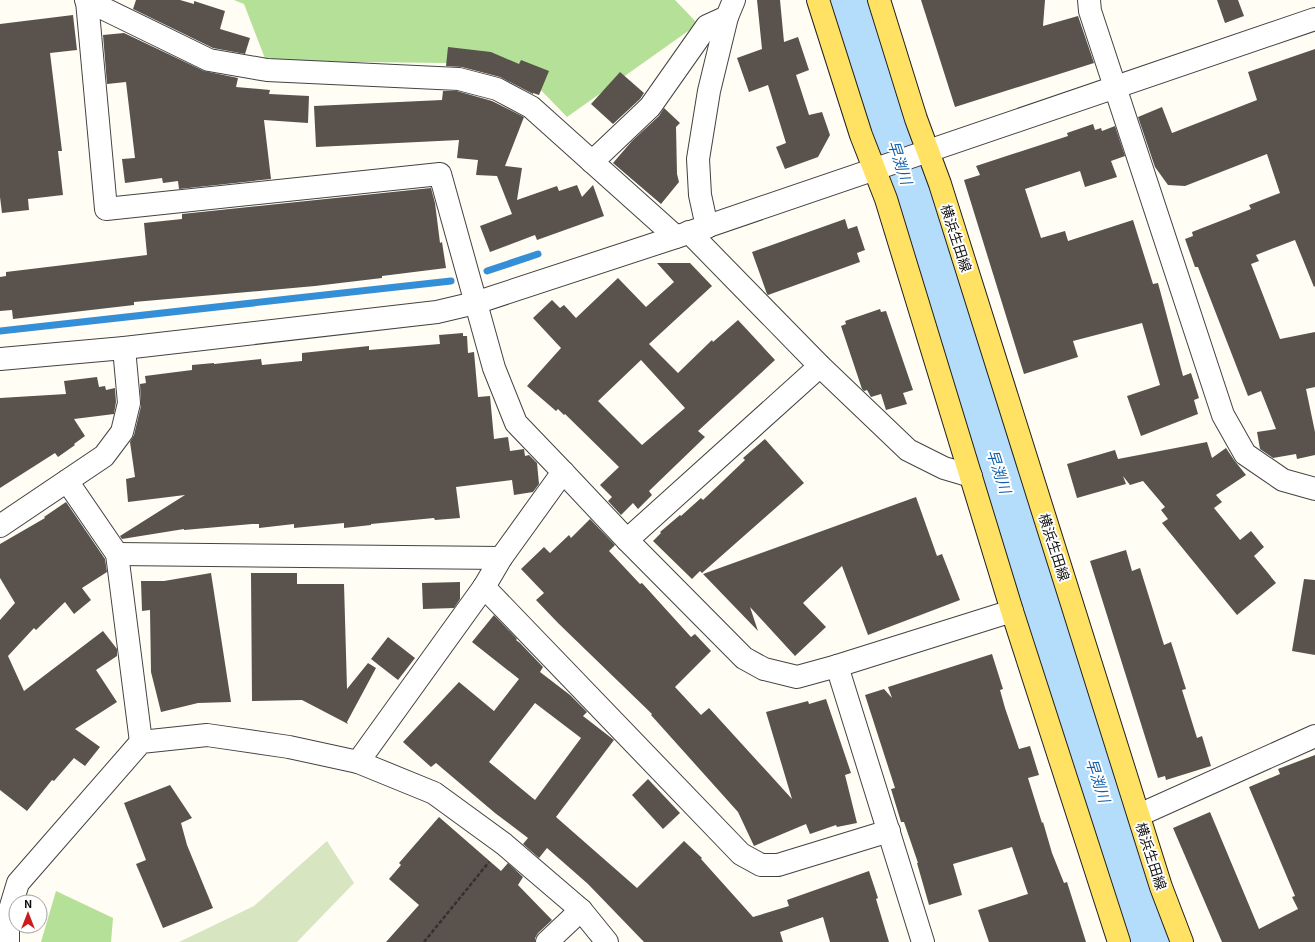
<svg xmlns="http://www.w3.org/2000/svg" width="1315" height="942" viewBox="0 0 1315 942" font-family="Georgia,'Noto Sans JP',serif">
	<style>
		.forest { fill: #b4e097 }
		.cemetery { fill: #d7e5c1 }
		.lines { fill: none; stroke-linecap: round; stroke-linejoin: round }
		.stream { stroke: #358fd7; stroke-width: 7 }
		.river { stroke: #b4ddfb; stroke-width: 45 }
		.building { fill: #5a524c; fill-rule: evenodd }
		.minor-casing { stroke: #434343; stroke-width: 24 }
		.major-casing { stroke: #212121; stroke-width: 24 }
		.path { stroke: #323232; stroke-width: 2.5; stroke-dasharray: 4 2; stroke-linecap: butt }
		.minor { stroke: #fff; stroke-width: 22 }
		.major { stroke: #ffe164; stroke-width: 22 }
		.labels { text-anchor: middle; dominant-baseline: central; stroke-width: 4; stroke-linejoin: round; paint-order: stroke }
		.street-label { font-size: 14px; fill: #101010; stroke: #fff }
		.water-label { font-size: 15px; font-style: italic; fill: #0e60ad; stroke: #fff }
	</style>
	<rect width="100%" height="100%" fill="#fffdf4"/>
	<g class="forest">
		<polygon points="234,0 675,0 698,24 567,117 537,86 448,63 266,61 244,4"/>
		<polygon points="56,891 113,918 111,942 41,942"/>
	</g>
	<polygon class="cemetery" points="327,841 354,883 297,942 179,942 254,906"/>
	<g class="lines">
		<g class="stream">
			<polyline points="487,271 538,254"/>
			<polyline points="0,331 451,281"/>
		</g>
		<polyline class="river" points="849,0 894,143 993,446 1151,942"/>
	</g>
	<g class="building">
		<polygon points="136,0 180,0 194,4 194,1 225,11 220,29 250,38 245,54 213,48 133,9"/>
		<polygon points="757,0 780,0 784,42 798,37 809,70 796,75 809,115 822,112 830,135 818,157 785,169 776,147 786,143 768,85 749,92 737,58 762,49"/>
		<polygon points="921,0 1045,0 1043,26 1078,16 1094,63 955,107"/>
		<polygon points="1217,0 1238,0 1244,16 1225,23"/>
		<polygon points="73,15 77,50 50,53 62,151 58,151 63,195 28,199 29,210 2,213 0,197 0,24"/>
		<polygon points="124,33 204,71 238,78 236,87 270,90 269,94 309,96 308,123 264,120 271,179 179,189 178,181 163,183 162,178 125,183 122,159 135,158 126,82 107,84 103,35"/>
		<polygon points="448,47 491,52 519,64 521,60 549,71 539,95 533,93 533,94 500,77 462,67 446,66"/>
		<polygon points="1315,49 1315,286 1314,287 1295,240 1256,255 1259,261 1251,264 1280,339 1315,332 1315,387 1306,389 1315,432 1315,455 1297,459 1296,454 1273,458 1260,449 1257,432 1276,429 1261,391 1248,396 1198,267 1195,267 1185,239 1193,236 1192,232 1251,209 1249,205 1280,193 1267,154 1185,186 1168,185 1155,167 1138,117 1162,107 1172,133 1257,100 1248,72"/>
		<polygon points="620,72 644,93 640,99 613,124 591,104"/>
		<polygon points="443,91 457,91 492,101 524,117 505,166 522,168 517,200 557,186 559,191 577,185 582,197 593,185 604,216 537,240 535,235 490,252 480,226 512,214 497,176 476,175 478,160 457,158 459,140 316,147 314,106 442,100"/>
		<polygon points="664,108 680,123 676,127 677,174 679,182 661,204 613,163 632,141 659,116"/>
		<polygon points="1093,124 1095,130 1101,128 1102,131 1115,126 1125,156 1111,161 1117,177 1085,187 1080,171 1025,189 1041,238 1065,231 1068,241 1133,220 1153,284 1158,283 1183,376 1191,373 1199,398 1194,400 1198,414 1141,436 1127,396 1160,385 1142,323 1073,341 1078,357 1024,374 964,180 980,175 976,166 1068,136 1067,133"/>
		<polygon points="431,188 435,203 440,243 442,242 446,268 382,276 382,278 315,286 134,302 134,305 13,319 12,310 0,311 0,277 6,276 6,272 147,255 144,223 182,219 182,214"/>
		<polygon points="845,219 848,229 857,226 865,250 857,253 860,262 768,295 767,294 752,252"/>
		<path d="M 657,263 L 690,263 L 712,286 L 649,344 L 678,373 L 712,340 L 713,342 L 738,320 L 775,360 L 698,431 L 705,437 L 649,491 L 652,495 L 638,509 L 633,503 L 621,515 L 608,501 L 612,497 L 600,485 L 619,467 L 565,414 L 564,415 L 558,409 L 556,411 L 527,386 L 561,348 L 533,318 L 552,300 L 560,308 L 564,305 L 576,318 L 618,278 L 646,307 L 674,282 ZM 641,360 L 685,408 L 642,445 L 598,401 Z"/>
		<polygon points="880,309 881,312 886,311 913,390 903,393 907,404 886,410 881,394 871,397 867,390 864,391 862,389 841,326 846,324 845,321"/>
		<polygon points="463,333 463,336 467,336 468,353 474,352 478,397 490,396 494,439 508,437 510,451 524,449 525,456 529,455 537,463 539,484 533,492 514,495 512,480 456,487 460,518 435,520 434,518 371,524 371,525 344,528 344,523 294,528 294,524 259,528 259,524 252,524 184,530 184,529 122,539 120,536 185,495 128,502 126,479 135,477 130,442 134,435 141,406 140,384 146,383 145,376 192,370 192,365 214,363 214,364 261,359 262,365 302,361 302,353 369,346 369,350 440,344 439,335"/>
		<polygon points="97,377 99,387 105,386 106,390 115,388 116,402 114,414 74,419 85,436 74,444 75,445 58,457 55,453 0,488 0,398 66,394 64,381"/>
		<polygon points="765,439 804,483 702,573 700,571 692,579 653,541 661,533 660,532 680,515 681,516 701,498 703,500 745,460 743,458"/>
		<polygon points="1207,442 1212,458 1226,448 1234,460 1246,475 1216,495 1222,502 1214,508 1240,540 1251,531 1264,547 1254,556 1276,583 1237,615 1162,523 1168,519 1161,510 1165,507 1143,481 1130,485 1123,476 1126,484 1077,498 1067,464 1115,450 1118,459"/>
		<polygon points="916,497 937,556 942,554 960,600 868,635 842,566 803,603 826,627 795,656 750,607 758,631 703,574"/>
		<polygon points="66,502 105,559 107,572 82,588 91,600 74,614 65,602 36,630 34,628 8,656 24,691 103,631 117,649 117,656 96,670 117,702 75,729 100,747 85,766 74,758 54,781 52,780 27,811 0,790 0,620 15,603 0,578 0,544 45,518 44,517"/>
		<polygon points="590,519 615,545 609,551 640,584 642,583 691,637 695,634 711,651 675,687 701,715 709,708 792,799 766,712 808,701 809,704 826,699 851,773 845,775 857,823 837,827 836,825 810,834 806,824 754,846 738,812 651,715 652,714 558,623 536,600 544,593 521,569 544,547 550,553 569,535 571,538"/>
		<polygon points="1126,550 1132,571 1140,568 1164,645 1171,642 1186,689 1182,690 1197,738 1202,736 1211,766 1166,780 1165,776 1158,778 1090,561"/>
		<polygon points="211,573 231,702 198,703 161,712 151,672 150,610 142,611 141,581 164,581"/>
		<polygon points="251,573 297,573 297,584 344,584 347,689 368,663 376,668 347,722 348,724 302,700 252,701"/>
		<polygon points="1304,579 1315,580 1315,655 1292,651"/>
		<polygon points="460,582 460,599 454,608 423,609 422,583"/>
		<path d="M 494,615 L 517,639 L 516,640 L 520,643 L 543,667 L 540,672 L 570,695 L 587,712 L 583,716 L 614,740 L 556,817 L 637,888 L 684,841 L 702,858 L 701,859 L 753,917 L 789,906 L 787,900 L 869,871 L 878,898 L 876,899 L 889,942 L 830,942 L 823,917 L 780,932 L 783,942 L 644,942 L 588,884 L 547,848 L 539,858 L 523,844 L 528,838 L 495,813 L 436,763 L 431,767 L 403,742 L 459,682 L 494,711 L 519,679 L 472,642 ZM 535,703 L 581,738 L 535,800 L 489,762 Z"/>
		<polygon points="388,637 415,658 398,680 371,659"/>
		<polygon points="992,654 1003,689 1000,690 1005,708 1019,749 1030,746 1039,775 1028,778 1042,823 1043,822 1052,853 1064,883 1067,882 1086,942 989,942 978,910 1028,894 1012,847 953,864 962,895 929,905 917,863 918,863 904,822 901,822 891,789 895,788 865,695 884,689 892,698 888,687"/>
		<polygon points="1315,755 1315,942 1222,942 1173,828 1210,812 1259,929 1298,909 1292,897 1295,896 1249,787 1280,774 1278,769"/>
		<polygon points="648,779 680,813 663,829 632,795"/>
		<polygon points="170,785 192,818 181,823 187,845 213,908 163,928 136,864 146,860 124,803"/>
		<polygon points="439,817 501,871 508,863 523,877 518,885 552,920 538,933 535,938 535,942 386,942 419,905 389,879 401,865 399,863"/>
	</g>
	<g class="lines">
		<g class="minor-casing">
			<g id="minor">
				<polyline points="86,0 209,60 267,70 459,79 497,89 531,107 676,237"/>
				<polyline points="1089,0 1090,11 1223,415 1245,454 1283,480 1315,489"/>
				<polyline points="87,1 106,209 440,174 494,368 516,423 563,472 627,540 744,658 764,669 797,677 837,666 1012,611"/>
				<polyline points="592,162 650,107 707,26 727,17"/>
				<polyline points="707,227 700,195 698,159 709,91 727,17 734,0"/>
				<polyline points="689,232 820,366 908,450 944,468 971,476"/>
				<polyline points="0,359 124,348 437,312 475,303 676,237 1315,19"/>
				<polyline points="67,481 117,554 141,742"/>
				<polyline points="0,526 104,456 122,432 129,403 124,348"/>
				<polyline points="627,540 820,366"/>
				<polyline points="117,554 501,558"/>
				<polyline points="484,587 741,854 761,865 778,865 889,831"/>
				<polyline points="837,666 923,942"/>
				<polyline points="358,762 484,587 501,558 563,472"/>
				<polyline points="1139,815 1315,736"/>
				<polyline points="8,942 8,916 18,883 141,742 207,735 289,747 358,762 434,793 504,844 581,910 607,942"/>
				<polyline points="547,942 581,910"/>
			</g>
		</g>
		<g class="major-casing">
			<g id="major">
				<polyline points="818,0 861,135 886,199 1012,611 1119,942"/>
				<polyline points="879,0 916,119 940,184 1161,887 1182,942"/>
			</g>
		</g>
		<polyline class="path" points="424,942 489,862"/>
		<use href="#minor" class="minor"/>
		<use href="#major" class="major"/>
	</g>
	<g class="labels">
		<g class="street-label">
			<text transform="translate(957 238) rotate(72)">横浜生田線</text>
			<text transform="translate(1055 547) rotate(72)">横浜生田線</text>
			<text transform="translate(1152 856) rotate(72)">横浜生田線</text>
		</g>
		<g class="water-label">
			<text transform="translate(901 162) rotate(72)">早渕川</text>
			<text transform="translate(1000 471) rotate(72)">早渕川</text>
			<text transform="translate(1099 780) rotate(72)">早渕川</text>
		</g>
	</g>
	<g transform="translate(28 914)"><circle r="19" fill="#ffffff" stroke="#9f9f9f"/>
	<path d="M0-3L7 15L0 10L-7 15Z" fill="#cc1d1c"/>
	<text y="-6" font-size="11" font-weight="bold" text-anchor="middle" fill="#101010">N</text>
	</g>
</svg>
